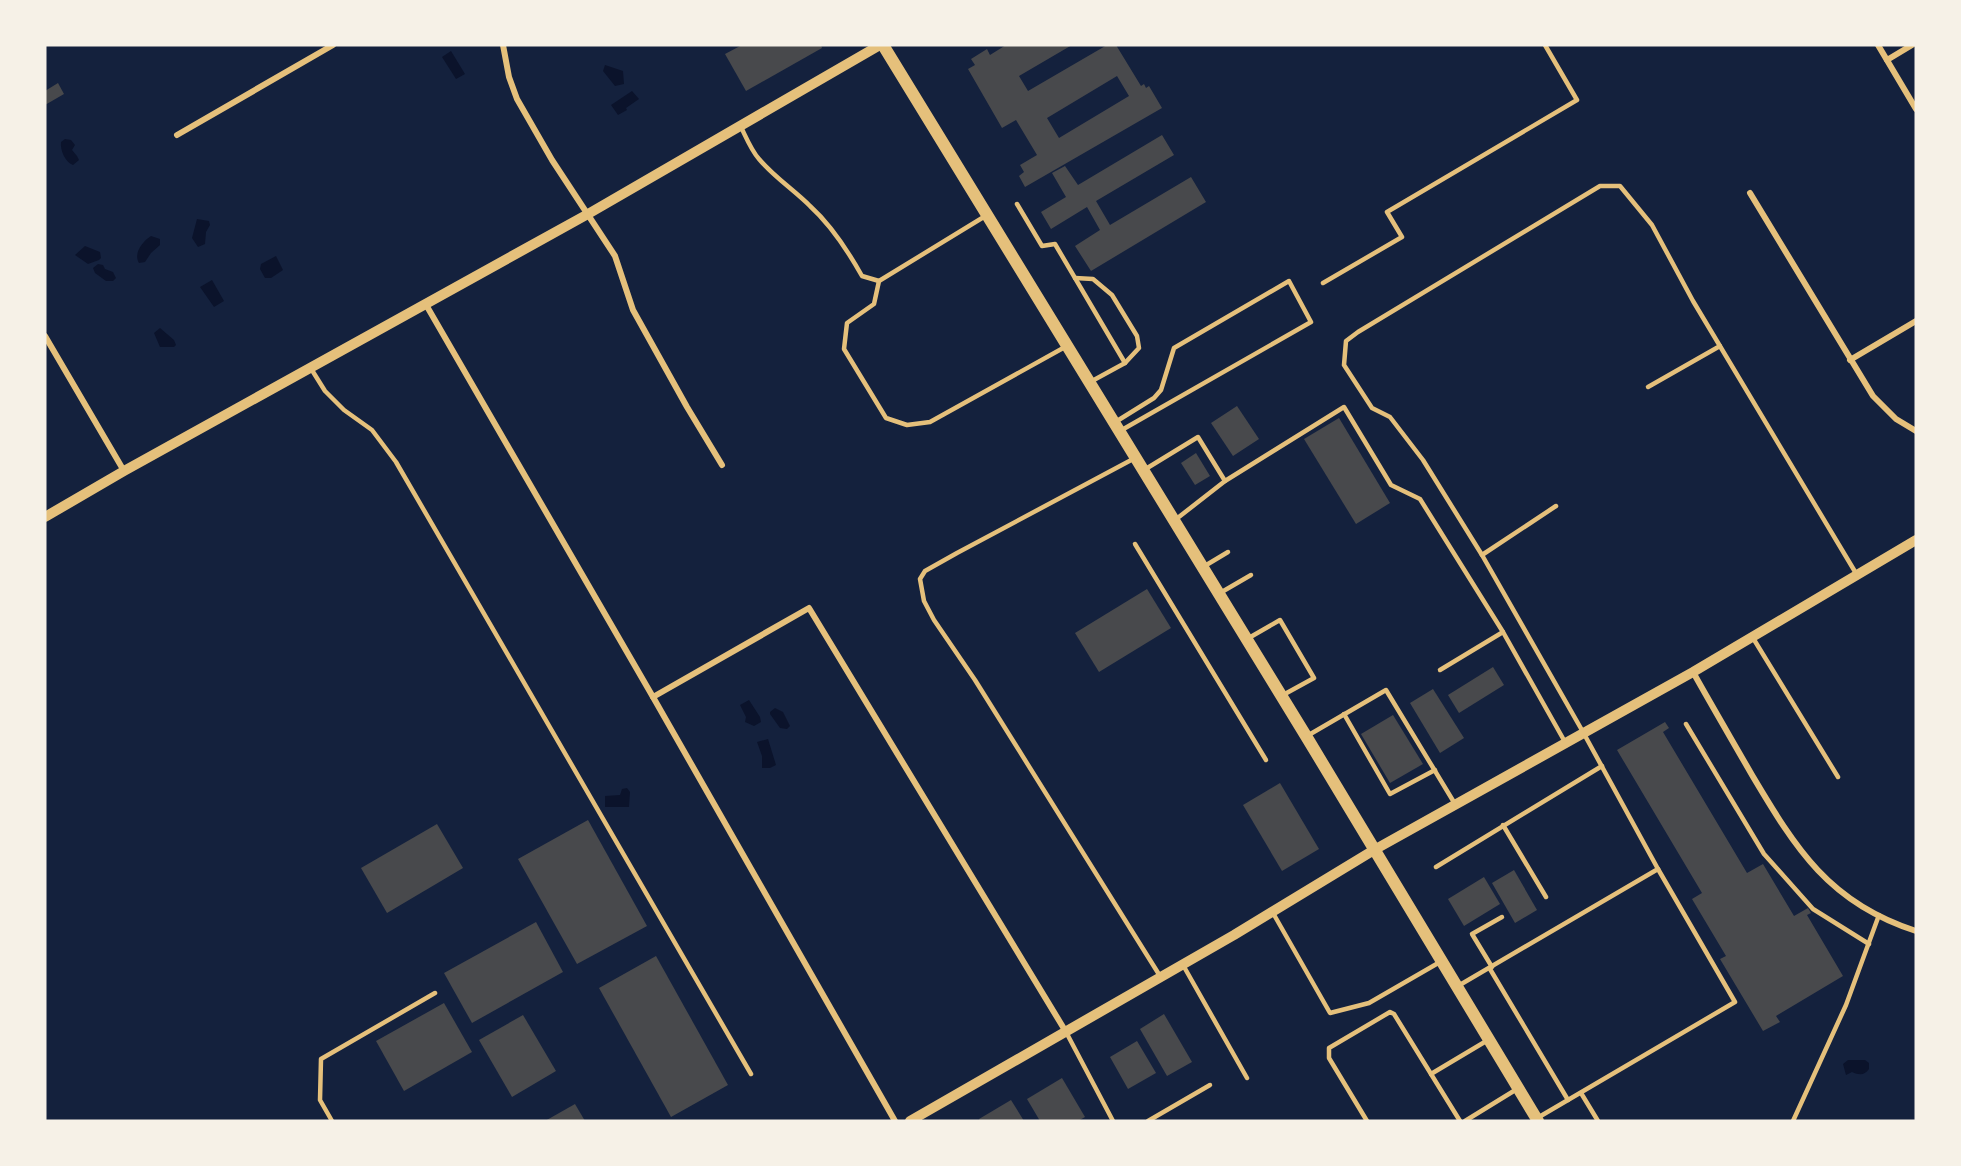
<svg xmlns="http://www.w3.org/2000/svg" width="1961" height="1166" viewBox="0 0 1961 1166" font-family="Literata,serif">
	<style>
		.water { fill: #0b132b }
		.building { fill: #48494c; fill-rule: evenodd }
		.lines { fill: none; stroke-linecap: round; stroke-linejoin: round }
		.service { stroke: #e5c07b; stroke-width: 4.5 }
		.minor { stroke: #e5c07b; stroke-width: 6 }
		.tertiary { stroke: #e5c07b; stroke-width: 10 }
		.secondary { stroke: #e5c07b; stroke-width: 12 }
	</style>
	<rect width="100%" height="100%" fill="#14213d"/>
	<g class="water">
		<polygon points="451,51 465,74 456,79 442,57"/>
		<polygon points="605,65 623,71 624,84 615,86 603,71"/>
		<polygon points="632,91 639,99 626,108 627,110 618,115 611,105"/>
		<path d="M 65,139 L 71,140 L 75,145 L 72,150 L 77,156 L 79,160 L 73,165 C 65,162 60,150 61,142 Z"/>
		<polygon points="197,219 209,221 210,225 206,232 205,244 198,247 192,238"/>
		<path d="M 151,236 L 160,239 L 160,245 L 151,253 L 145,262 L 139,263 C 133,253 143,241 151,236 Z"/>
		<polygon points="85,246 100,252 101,258 99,260 88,264 75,255"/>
		<polygon points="276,256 283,270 271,278 265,278 260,269 261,264"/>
		<polygon points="98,264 103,265 105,269 113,272 116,278 113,281 106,281 95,273 93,268"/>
		<polygon points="212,280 224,301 214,307 200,287"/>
		<polygon points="160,328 174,340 176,345 174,347 160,347 154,333"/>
		<polygon points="749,700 760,717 761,722 754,726 745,722 746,717 740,705"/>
		<polygon points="775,708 783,712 790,726 787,729 780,728 770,714 770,712"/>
		<polygon points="768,739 776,765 770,768 762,768 762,756 757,742"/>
		<polygon points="627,788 630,792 629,807 605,807 605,796 620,795 622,789"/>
		<path d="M 1848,1060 L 1865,1060 L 1869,1063 L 1869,1069 C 1864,1076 1859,1075 1852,1072 L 1846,1075 L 1843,1064 Z"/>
	</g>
	<g class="building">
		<polygon points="742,45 821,45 822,48 746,91 725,54"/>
		<path d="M 1006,45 L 1072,45 L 1019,76 L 1028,91 L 1107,45 L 1116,45 L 1141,86 L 1144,84 L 1146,88 L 1149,86 L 1162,108 L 1025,187 L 1019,176 L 1024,172 L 1020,165 L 1037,155 L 1016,120 L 1002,128 L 968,69 L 975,65 L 971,59 L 987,49 L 990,55 ZM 1117,76 L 1129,96 L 1059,138 L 1047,118 Z"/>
		<polygon points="58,83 64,94 45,105 45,91"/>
		<polygon points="1162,135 1174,155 1096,201 1110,225 1191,177 1206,202 1091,271 1075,246 1100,230 1087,207 1051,229 1041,212 1066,197 1052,173 1065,166 1078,185"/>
		<polygon points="1237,406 1259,439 1233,456 1211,423"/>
		<polygon points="1339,418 1390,503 1356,524 1304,439"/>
		<polygon points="1196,453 1210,476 1195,485 1181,463"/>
		<polygon points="1147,589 1171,628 1099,672 1075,633"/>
		<polygon points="1493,667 1504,685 1459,713 1448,695"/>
		<polygon points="1433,689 1464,738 1440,753 1410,703"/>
		<polygon points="1393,715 1423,764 1390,783 1361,734"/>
		<polygon points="1665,722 1669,728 1663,732 1747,873 1763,864 1794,916 1808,908 1811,913 1807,915 1843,976 1776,1016 1780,1022 1763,1031 1720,959 1726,956 1692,899 1702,893 1617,750"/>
		<polygon points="1280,783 1319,849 1282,871 1243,805"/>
		<polygon points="588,820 647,926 577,964 518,859"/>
		<polygon points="437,824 463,868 387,913 361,868"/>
		<polygon points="1514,870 1537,910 1515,923 1492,883"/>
		<polygon points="1484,877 1500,904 1464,926 1448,899"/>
		<polygon points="536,922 563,972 472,1023 444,973"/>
		<polygon points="656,956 728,1085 671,1117 599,988"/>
		<polygon points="444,1003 472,1052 404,1091 376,1041"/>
		<polygon points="1164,1014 1192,1062 1167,1076 1140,1029"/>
		<polygon points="523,1015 556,1071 512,1097 479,1040"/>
		<polygon points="1137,1041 1156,1073 1128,1089 1110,1057"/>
		<polygon points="1062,1078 1085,1117 1078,1121 1040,1121 1027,1099"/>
		<polygon points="1011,1100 1024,1121 980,1121 979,1119"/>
		<polygon points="575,1104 585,1121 545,1121"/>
	</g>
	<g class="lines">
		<g class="service">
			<path d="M 741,127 C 746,137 751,150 759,159 C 774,177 794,190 810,206 C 832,226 848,251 862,276 L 879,281"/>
			<polyline points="1017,204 1042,246 1055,244 1125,363"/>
			<polyline points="987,215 879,281 874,304 847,323 844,349 886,418 907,425 930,422 1065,347"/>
			<polyline points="1075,278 1093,279 1112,295 1137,336 1139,348 1125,363 1092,381"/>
			<polyline points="1323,283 1402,237 1387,212 1577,100 1545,45"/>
			<polyline points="310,367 325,391 344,410 372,430 396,462 751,1074"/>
			<polyline points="1648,387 1720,346"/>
			<polyline points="1117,421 1154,398 1161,390 1174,348 1289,281 1311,322 1120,431"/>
			<polyline points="1135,458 957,553 925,571 920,579 924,601 934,620 975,680 1160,976"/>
			<polyline points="1144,470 1198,437 1225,481"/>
			<polyline points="1175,520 1225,481 1344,407 1391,485 1420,499 1503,632 1565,742"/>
			<polyline points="1135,544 1266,760"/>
			<polyline points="1482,555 1556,506"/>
			<polyline points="1203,567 1228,552"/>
			<polyline points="1220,593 1251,575"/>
			<polyline points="1753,638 1838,777"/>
			<polyline points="1247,639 1280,620 1314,678 1283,695"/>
			<polyline points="1440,670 1503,632"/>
			<polyline points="1344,714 1390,794 1435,770"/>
			<polyline points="1686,724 1764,854 1813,909 1869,944"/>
			<polyline points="1307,736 1386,690 1455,804"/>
			<polyline points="1503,825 1546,897"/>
			<polyline points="1436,867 1602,766"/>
			<polyline points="1273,913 1330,1013 1369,1003 1440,962"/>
			<polyline points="1183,965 1247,1078"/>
			<polyline points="1492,967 1472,934 1502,917"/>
			<polyline points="1490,969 1568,1100"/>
			<polyline points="1458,986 1658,869"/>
			<polyline points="1066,1032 1113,1121"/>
			<polyline points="1431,1074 1488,1040"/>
			<polyline points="1581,1093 1598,1121"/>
			<polyline points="1539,1117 1735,1002 1658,869 1583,732 1482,555 1423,460 1390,417 1372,408 1344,365 1346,341 1358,332 1600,186 1620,186 1652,225 1693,301 1857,575"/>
			<polyline points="332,1121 320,1100 321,1059 435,993"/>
			<polyline points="1148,1121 1210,1085"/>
			<polyline points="1367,1121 1329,1058 1329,1048 1390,1012 1394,1014 1460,1121"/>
			<polyline points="1465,1121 1517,1089"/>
			<polyline points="1793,1121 1846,1005 1879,915"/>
		</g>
		<g class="minor">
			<polyline points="503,45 509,77 517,99 552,160 615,256 633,310 687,407 722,465"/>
			<polyline points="1878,45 1916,109"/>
			<polyline points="1887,60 1912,45"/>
			<polyline points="177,135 333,45"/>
			<polyline points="1750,193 1873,396 1896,419 1916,431"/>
			<polyline points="425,303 653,697 895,1121"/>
			<polyline points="45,336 124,471"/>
			<polyline points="1850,360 1916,321"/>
			<path d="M 1693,672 C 1712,706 1732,740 1752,775 C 1796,849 1829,903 1916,931"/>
			<polyline points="653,697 809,608 1066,1032"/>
		</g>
		<g class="tertiary">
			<polyline points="45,517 124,471 588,214 880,45"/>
			<polyline points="910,1121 1234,935 1374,850 1693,672 1916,540"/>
		</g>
		<polyline class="secondary" points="883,45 1306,736 1538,1121"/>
	</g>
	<rect width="1961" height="1166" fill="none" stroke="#f6f1e7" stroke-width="93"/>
</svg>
